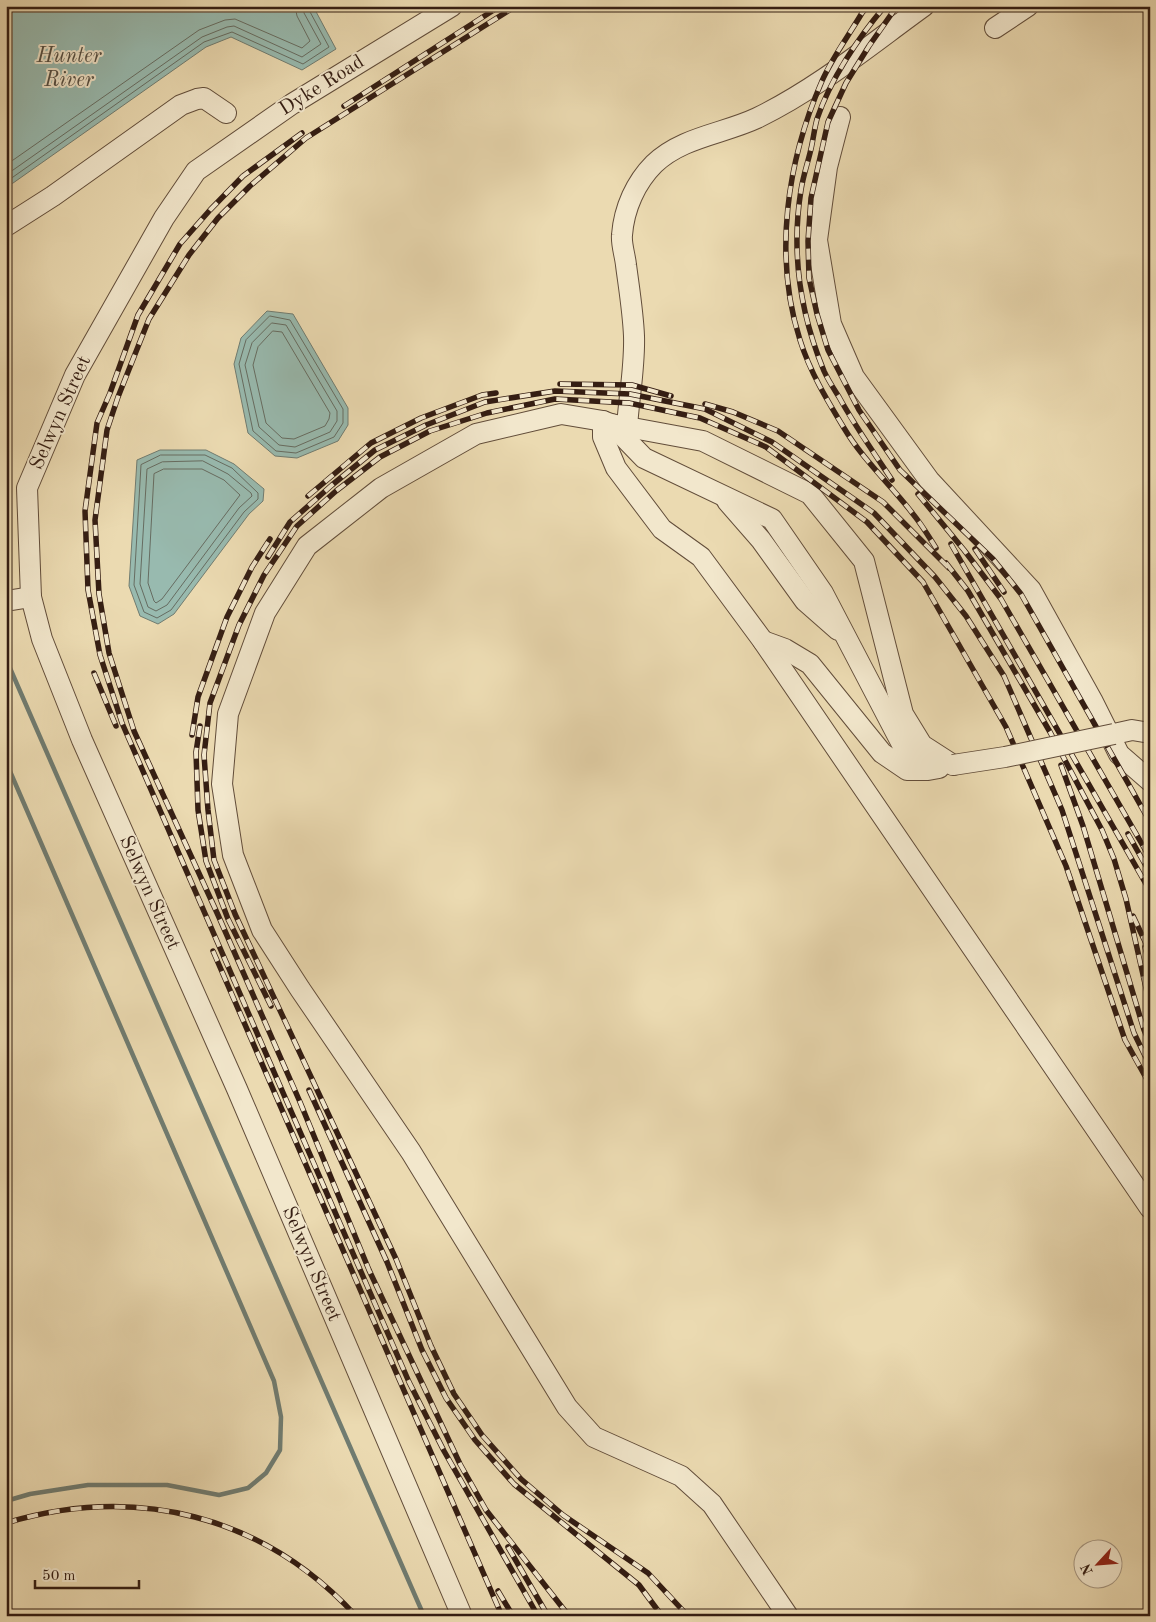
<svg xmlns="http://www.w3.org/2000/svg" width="1156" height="1622" viewBox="0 0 1156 1622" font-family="'Old Standard TT',serif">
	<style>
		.water { fill: #98baaf; stroke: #707c71 }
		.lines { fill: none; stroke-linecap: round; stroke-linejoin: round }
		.shore { stroke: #666c61; stroke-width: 1 }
		.stream { stroke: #707c71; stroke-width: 4.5 }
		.minor-casing { stroke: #624d3a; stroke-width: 22 }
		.minor { stroke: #f2e7cc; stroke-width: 20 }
		.rail-casing { stroke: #351e13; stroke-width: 5.5 }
		.rail { stroke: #f2e7cc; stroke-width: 4; stroke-dasharray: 11; stroke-linecap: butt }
		.minor-bridge-casing { stroke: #624d3a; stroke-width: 22; stroke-linecap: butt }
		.minor-bridge { stroke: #f2e7cc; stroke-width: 20 }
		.labels { text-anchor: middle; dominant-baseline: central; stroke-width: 4; stroke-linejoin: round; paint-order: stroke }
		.street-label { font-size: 20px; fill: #351e13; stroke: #f2e7cc }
		.water-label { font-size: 21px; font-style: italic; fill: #534d42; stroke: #f2e7cc }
	</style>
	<rect width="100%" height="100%" fill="#ebdab1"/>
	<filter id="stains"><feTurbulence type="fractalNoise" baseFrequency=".004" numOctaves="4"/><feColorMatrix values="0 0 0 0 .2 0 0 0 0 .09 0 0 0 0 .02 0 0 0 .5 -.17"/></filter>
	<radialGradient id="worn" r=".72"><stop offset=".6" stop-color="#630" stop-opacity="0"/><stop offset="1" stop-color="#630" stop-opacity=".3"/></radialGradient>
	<g class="water">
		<polygon points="6,6 313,6 336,49 302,70 231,37 206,47 6,188"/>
		<polygon points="267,311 293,314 348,408 348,425 338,441 297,458 275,456 248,433 234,364 241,338"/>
		<polygon points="160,450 206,450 234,464 264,489 263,501 249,514 174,614 158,624 140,616 129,586 137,460"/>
	</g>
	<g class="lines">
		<g class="shore">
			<polyline points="6,165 199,30 225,20 235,19 302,48 310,41 297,16 295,6"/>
			<polyline points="6,175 202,37 227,27 234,26 302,57 321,44 304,13 303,6"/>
			<polyline points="6,182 204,42 232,32 303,64 329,47 309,10 309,6"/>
			<polygon points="270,316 290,320 343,409 343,423 334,437 296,453 276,451 253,431 239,364 246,340"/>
			<polygon points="272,323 286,325 337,411 337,421 330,432 295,447 279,445 259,427 245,365 252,343"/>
			<polygon points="273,331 282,332 330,413 329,419 325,426 294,439 282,438 266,423 253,365 258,347"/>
			<polygon points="161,455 205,455 232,468 258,493 258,499 244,512 171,610 157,618 144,612 134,585 141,465"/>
			<polygon points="203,461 228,474 251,493 252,496 239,508 167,605 156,611 148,607 140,584 147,469 162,462"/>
			<polygon points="164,469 202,469 224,480 240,495 162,599 156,603 154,601 148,583 154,474"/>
		</g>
		<g class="stream">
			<polyline points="6,659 424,1616"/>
			<polyline points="6,762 274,1381 281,1417 280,1450 266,1473 248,1488 219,1495 167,1485 88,1485 30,1494 6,1501"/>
		</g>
		<g class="minor-casing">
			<g id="minor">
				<polyline points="452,6 292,104 196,171 164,218 75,375 27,488 31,597 42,639 82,740 237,1089 462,1616"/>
				<polyline points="995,28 1028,6"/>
				<polyline points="840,117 827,167 817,240 831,324 854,377 929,480 1031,590 1092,700 1119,754 1150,781"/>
				<polyline points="6,226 53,196 181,105 197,99 204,98 226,113"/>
				<polyline points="603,421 603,437 616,468 662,529 701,557 763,641 1150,1208"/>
				<polyline points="611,424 644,458 772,519 823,593 905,750 935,765"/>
				<path d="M 627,427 C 629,397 635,366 634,336 C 633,312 629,288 626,265 C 625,255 621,244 622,235 C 624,208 636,182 654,164 C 682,137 723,134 757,118 C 817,89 870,45 924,6"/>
				<polyline points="727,501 761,540 805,601 838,630"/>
				<polyline points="6,601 31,597"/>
				<polyline points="763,641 785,649 810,664 882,753 907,770 928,770 939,768"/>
				<polyline points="1114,734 1132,730 1150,733"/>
				<polyline points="788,1616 712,1504 681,1476 594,1437 567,1407 411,1152 300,989 262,930 233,855 222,784 228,714 265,613 307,546 381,488 476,434 561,414 603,421 611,424 703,441 810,494 864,561 903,714 922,745 953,765"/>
			</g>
		</g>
		<use href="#minor" class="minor"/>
		<g class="rail-casing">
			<g id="rail">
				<polyline points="516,6 306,138 250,186 218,218 189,255 149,319 118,397 107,430 95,520 99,594 109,653 134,731 218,915 300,1102 369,1270 460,1464 486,1510 569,1616"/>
				<path d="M 868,6 L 862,13 C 849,35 832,58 822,81 C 787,161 773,256 800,340 C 810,372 827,400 844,428 C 863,460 891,485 913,514 C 922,525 929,537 936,548"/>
				<path d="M 885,6 C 858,38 830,80 817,119 C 814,130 813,142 810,153 C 807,165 803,177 801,190 C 791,252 800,313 824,371 C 828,380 834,389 839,397 C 855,426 874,453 892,480"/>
				<polyline points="897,6 869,46 846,83 828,122 811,198 808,241 809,278 817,314 828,350 859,410 900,470 993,559 1021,594 1150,822"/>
				<polyline points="344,106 500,6"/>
				<polyline points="302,133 243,176 210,210 180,244 138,315 110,393 97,423 85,511 88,590 100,655 122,723 409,1382 444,1451 538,1616"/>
				<polyline points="560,384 632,385 671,396"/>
				<polyline points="705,404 733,412 778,431 883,502 949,568"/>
				<polyline points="918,494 964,550 1001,599 1150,858"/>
				<polyline points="308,496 371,443 421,418 482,395 496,393"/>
				<polyline points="951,544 1150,891"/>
				<polyline points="975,549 1004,592"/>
				<polyline points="268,557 290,522 332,485 375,450 426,425 485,402 555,391 630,394 705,409 772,442 874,513 935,577 966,616 1004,676 1062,810 1134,1033 1150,1066"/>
				<polyline points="946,563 968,591 1050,732 1102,830 1114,859 1126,899 1150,1006"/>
				<polyline points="94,673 116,726"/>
				<polyline points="200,726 196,752 198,810 206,861 228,919 271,1006"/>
				<polyline points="192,735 198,697 227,617 252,567 270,539"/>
				<polyline points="1061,765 1083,826 1144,1030 1150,1044"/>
				<polyline points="1128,834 1150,873"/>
				<polyline points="1133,916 1150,952"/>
				<polyline points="1145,947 1150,967"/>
				<polyline points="213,951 502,1616"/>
				<polyline points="309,1090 387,1262 422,1350 446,1398 475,1440 514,1484 639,1585 662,1616"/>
				<path d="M 6,1523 C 136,1484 263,1515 356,1616"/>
				<polyline points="508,1547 548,1616"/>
				<polyline points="498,1591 513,1616"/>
				<polyline points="688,1616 648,1573 563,1515 521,1479 482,1435 454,1394 431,1346 396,1259 235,914 214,860 208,810 204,755 210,703 239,625 264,575 297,526 336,491 380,457 430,431 487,413 555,399 629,403 700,418 766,447 867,522 923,582 1006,727 1066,866 1125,1040 1150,1085"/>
			</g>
		</g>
		<use href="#rail" class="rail"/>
		<g class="minor-bridge-casing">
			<polyline id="minor-bridge" points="953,765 1005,757 1114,734"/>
		</g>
		<use href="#minor-bridge" class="minor-bridge"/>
	</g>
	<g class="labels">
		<g class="street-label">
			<text transform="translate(322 86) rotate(-32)">Dyke Road</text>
			<text transform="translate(61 413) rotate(-66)">Selwyn Street</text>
			<text transform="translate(149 893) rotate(66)">Selwyn Street</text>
			<text transform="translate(311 1264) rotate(67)">Selwyn Street</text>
		</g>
		<g class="water-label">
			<text x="69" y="56">Hunter<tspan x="69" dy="24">River</tspan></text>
		</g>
	</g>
	<rect width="1156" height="1622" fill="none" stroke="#ebdab1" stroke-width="25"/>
	<rect x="8" y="8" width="1141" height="1607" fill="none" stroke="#351e13" stroke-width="2.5"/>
	<rect x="12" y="12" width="1131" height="1597" fill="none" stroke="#351e13"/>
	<g transform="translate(1098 1564) rotate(244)"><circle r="24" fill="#f2e7cc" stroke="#a69782"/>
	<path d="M0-4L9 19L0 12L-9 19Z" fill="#8f2418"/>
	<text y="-8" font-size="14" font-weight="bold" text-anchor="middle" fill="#351e13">N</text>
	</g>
	<path d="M35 1580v8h104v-8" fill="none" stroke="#351e13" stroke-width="2.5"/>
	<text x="42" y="1580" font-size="15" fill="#351e13" stroke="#f2e7cc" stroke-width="4" paint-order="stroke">50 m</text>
	<rect width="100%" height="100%" filter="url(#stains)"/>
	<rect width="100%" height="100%" fill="url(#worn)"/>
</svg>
